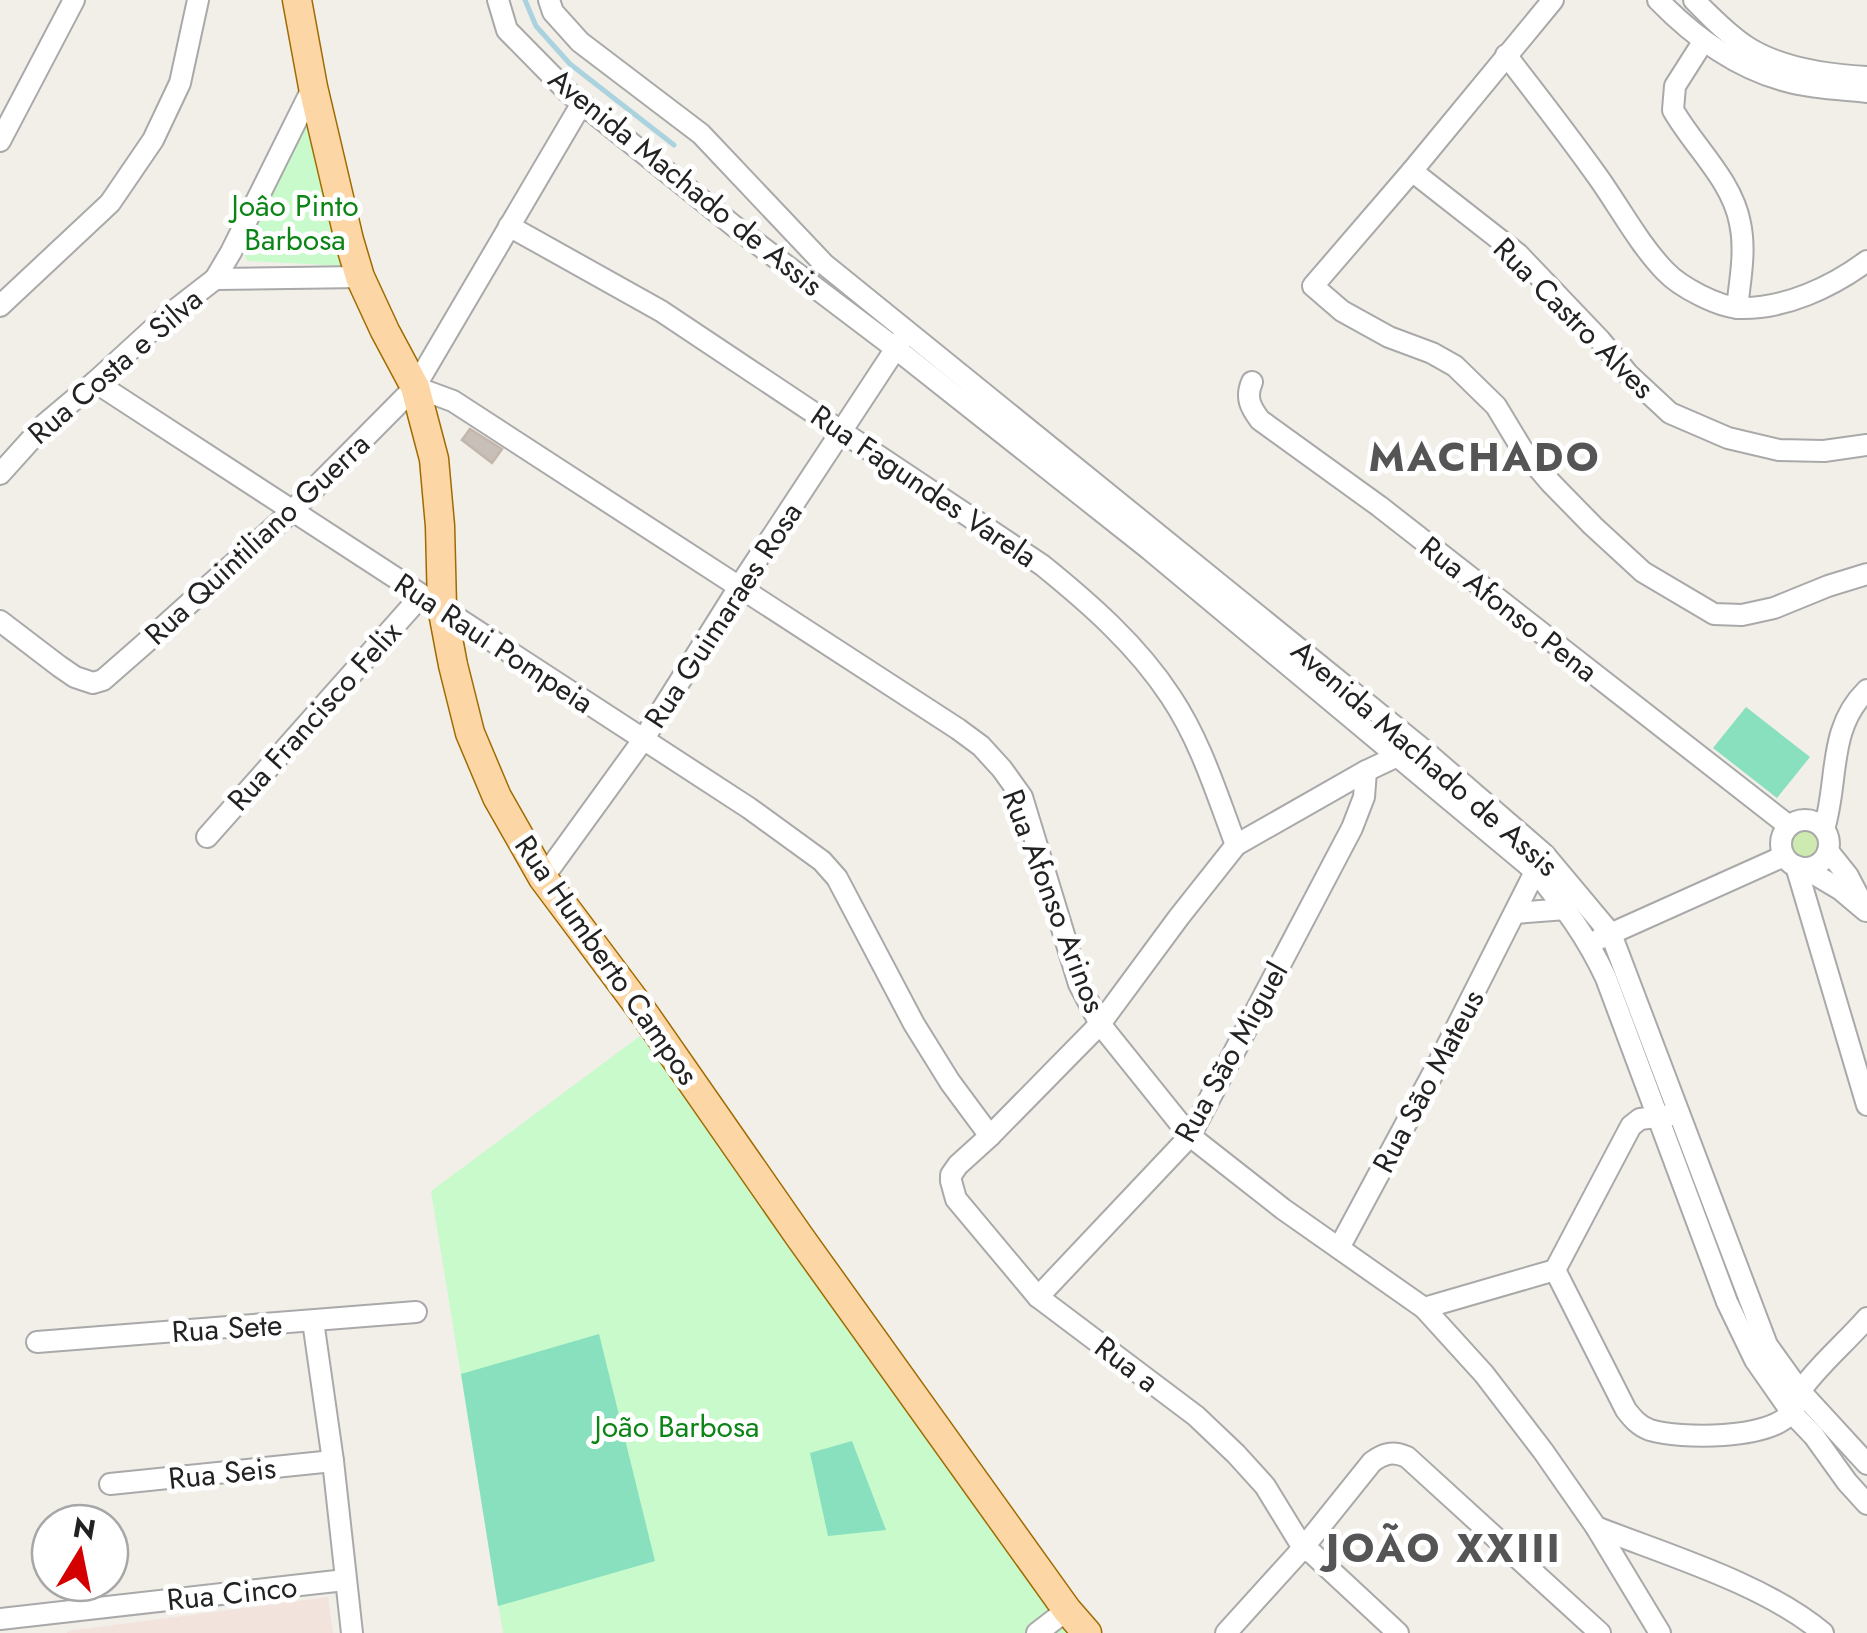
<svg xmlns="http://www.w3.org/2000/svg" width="1867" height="1633" viewBox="0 0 1867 1633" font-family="Jost,sans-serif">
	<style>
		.military { fill: #f3e3dd }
		.grass { fill: #cdebb0 }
		.park { fill: #c8facc }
		.pitch { fill: #88e0be }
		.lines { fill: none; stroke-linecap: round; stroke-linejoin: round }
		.stream { stroke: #aad3df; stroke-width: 5 }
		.building { fill: #c7bfb8; stroke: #c4b6ab; stroke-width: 2.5 }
		.minor-casing { stroke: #a9a9a9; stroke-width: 24 }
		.major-casing { stroke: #a06b00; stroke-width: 31 }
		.minor { stroke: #fff; stroke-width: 20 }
		.major { stroke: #fcd6a4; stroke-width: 28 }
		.labels { text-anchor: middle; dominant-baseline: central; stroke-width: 10; stroke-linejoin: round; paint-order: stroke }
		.street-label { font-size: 30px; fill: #222; stroke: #fff }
		.park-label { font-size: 30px; fill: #0c8416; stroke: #fff }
		.district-label { font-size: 40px; font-weight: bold; letter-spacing: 2.5px; fill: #555; stroke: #fff }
	</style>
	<rect width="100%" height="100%" fill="#f2efe9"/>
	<polygon class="military" points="328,1597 333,1633 67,1633 67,1631"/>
	<circle class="grass" cx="1806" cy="844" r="18"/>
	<g class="park">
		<polygon points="313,104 346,266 247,261 241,243"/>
		<polygon points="640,1036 1067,1606 1081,1633 503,1633 431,1191"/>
	</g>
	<g class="pitch">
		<polygon points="1746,707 1810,757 1777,798 1713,748"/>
		<polygon points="599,1334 655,1561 498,1606 461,1374"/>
		<polygon points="852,1441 886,1530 828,1536 810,1453"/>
	</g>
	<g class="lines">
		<polyline class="stream" points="525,0 536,26 570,64 674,145"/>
	</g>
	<polygon class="building" points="470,429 502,449 492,463 462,440"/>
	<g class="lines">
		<g class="minor-casing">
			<g id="minor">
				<path d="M 498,0 L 507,30 L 570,94 L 734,226 L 895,348 L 1149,549 L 1535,871 C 1564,906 1587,937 1606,978 L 1727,1302 L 1755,1360 L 1792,1413 L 1814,1436 L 1847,1482 L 1867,1504"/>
				<polyline points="549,0 553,12 580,42 701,134 824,264 1419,746 1544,854 1611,934 1767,1345 1800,1391 1867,1464"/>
				<polyline points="1553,0 1412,171 1313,286 1342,311 1389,337 1432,353 1455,366 1496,406 1522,449 1550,482 1593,526 1643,572 1714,614 1742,615 1774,608 1828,586 1867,574"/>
				<path d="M 1658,0 C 1693,36 1733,66 1782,80 C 1809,88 1839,89 1867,92"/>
				<path d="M 1694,0 C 1710,16 1727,34 1747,47 C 1780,68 1828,75 1867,77"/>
				<path d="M 1703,42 L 1675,86 L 1673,110 C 1694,147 1732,180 1740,223 C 1746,251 1740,280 1737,308"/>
				<path d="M 1506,55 C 1537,95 1569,136 1598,177 C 1620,208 1639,244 1665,271 C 1680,287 1718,307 1740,308 C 1785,309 1832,287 1867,261"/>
				<polyline points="0,141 74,0"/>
				<polyline points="1412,171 1518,254 1600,340 1628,374 1670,413 1728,438 1779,450 1824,451 1867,445"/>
				<path d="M 509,226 L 661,311 L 1042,565 C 1089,603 1137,645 1171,697 C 1201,742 1217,795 1236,845"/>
				<polyline points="215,279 231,252 313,87"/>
				<polyline points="0,306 110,203 153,140 180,83 198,0"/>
				<polyline points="95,382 749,808 822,861 837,878 914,1024 950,1082 990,1136"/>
				<path d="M 1252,382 C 1245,398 1251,408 1260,420 L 1379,506 L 1789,826"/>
				<polyline points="415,387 453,401 958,729 981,746 1002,769 1022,797 1079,984 1100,1024 1190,1136 1283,1209 1424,1308 1484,1374 1543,1451 1596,1527 1660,1633"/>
				<polyline points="0,474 45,424 95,382 166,317 215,279 360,277"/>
				<polyline points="0,621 59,666 75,677 93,683 103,680 143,645 292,511 415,387 582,103"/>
				<circle cx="1805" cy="844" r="24"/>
				<path d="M 1824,829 C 1839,780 1827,729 1867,690"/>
				<polyline points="207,837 421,596"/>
				<polyline points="1828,851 1848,876 1862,903"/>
				<polyline points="1796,866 1867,1105"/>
				<polyline points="1804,868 1841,890 1866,911"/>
				<polyline points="543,878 643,740 739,587 902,339"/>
				<polyline points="1515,913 1566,909"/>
				<polyline points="1599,939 1784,856"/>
				<polyline points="1339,1248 1438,1064 1541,860"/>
				<path d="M 1555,1270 L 1626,1410 C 1633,1419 1639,1426 1650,1430 C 1680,1439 1769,1440 1791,1413 C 1797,1406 1798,1394 1804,1386 C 1823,1361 1847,1341 1867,1318"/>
				<polyline points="1038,1297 1190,1136 1352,828 1364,797 1366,771"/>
				<polyline points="1424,1308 1555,1270 1631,1126 1640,1119 1672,1115"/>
				<polyline points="313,1321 333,1461 352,1633"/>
				<polyline points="37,1342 416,1312"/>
				<polyline points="110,1484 333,1461"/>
				<path d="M 1596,1527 C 1667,1555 1765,1584 1823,1633"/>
				<polyline points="0,1619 345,1580"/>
				<polyline points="1037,1633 1067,1610"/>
				<path d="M 1226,1633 L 1303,1548 L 1372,1462 C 1384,1453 1393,1451 1407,1457 L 1600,1633"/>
				<polyline points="1398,1633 1313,1554 1303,1548 1265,1486 1236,1454 1196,1416 1038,1297 956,1199 951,1181 951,1175 958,1165 990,1136 1100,1024 1179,917 1236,845 1366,771 1404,753"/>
			</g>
		</g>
		<g class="major-casing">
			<polyline id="major" points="297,0 313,87 349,240 360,277 385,331 415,387 434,459 440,526 442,607 453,665 470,733 497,797 543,878 641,1009 799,1236 1067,1610 1087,1633"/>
		</g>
		<use href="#minor" class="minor"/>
		<use href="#major" class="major"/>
	</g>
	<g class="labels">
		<g class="street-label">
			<text transform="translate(686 182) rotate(39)">Avenida Machado de Assis</text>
			<text transform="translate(1574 318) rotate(45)">Rua Castro Alves</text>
			<text transform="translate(115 366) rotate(-41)">Rua Costa e Silva</text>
			<text transform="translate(924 486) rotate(34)">Rua Fagundes Varela</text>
			<text transform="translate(257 539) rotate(-43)">Rua Quintiliano Guerra</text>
			<text transform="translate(1509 609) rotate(38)">Rua Afonso Pena</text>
			<text transform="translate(723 615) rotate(-57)">Rua Guimaraes Rosa</text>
			<text transform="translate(494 643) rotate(33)">Rua Raui Pompeia</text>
			<text transform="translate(314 716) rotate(-48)">Rua Francisco Felix</text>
			<text transform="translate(1425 758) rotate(41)">Avenida Machado de Assis</text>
			<text transform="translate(1054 901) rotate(69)">Rua Afonso Arinos</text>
			<text transform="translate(607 960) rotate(55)">Rua Humberto Campos</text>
			<text transform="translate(1231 1052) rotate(-61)">Rua São Miguel</text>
			<text transform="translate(1428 1081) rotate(-62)">Rua São Mateus</text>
			<text transform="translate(227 1328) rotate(-4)">Rua Sete</text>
			<text transform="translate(1127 1364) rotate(37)">Rua a</text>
			<text transform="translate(222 1473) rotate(-6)">Rua Seis</text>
			<text transform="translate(232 1593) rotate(-6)">Rua Cinco</text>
		</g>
		<g class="park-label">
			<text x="295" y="205">Joâo Pinto<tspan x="295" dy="34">Barbosa</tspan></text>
			<text x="677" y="1426">João Barbosa</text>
		</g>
		<g class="district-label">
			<text x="1485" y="457">MACHADO</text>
			<text x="1444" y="1548">JOÃO XXIII</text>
		</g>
	</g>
	<g transform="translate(80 1553) rotate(10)"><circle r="48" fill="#ffffff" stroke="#a7a7a7" stroke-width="2.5"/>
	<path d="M0-8L18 38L0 25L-18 38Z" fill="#d40000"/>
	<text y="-15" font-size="28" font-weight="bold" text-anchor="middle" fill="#222222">N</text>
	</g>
</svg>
